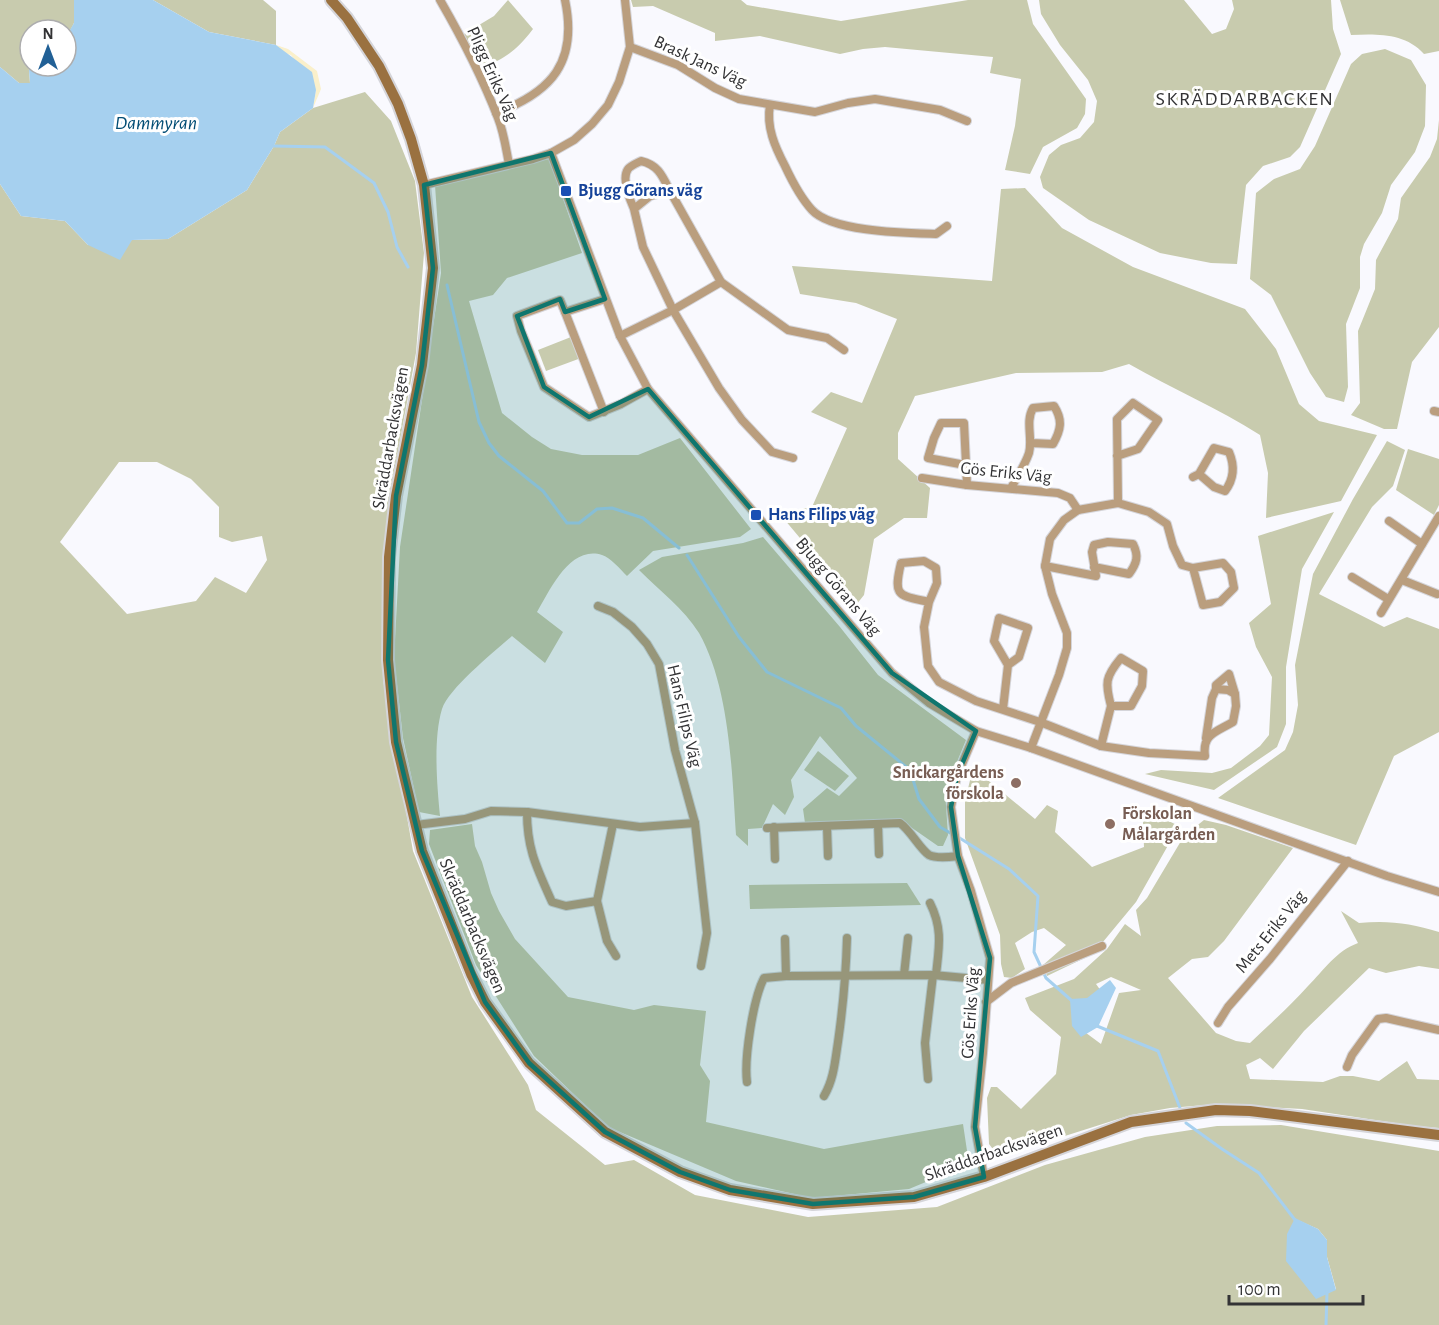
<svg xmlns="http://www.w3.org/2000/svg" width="1439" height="1325" viewBox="0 0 1439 1325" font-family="'Alegreya Sans',sans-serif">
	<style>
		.green { fill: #c8cbae; fill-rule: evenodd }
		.sand { fill: #faf0cb }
		.water { fill: #a6d0ef }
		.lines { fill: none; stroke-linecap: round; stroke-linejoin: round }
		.stream { stroke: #a6d0ef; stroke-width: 3 }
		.street-casing { stroke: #d5d5da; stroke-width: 10 }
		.secondary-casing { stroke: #d5d5da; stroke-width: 14 }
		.street { stroke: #ba9e7e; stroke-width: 8 }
		.secondary { stroke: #9a7140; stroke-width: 10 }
		.marked { fill: #0f766e; fill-opacity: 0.2; stroke: #0f766e; stroke-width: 4.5; stroke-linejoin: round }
		.transit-dot { fill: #1a4fb4; stroke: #fff; stroke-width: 2 }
		.education-dot { fill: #8d6e63; stroke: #fff; stroke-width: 2 }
		.labels { text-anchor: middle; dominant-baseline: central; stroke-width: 6; stroke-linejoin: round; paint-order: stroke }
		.street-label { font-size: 18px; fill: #333335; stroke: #fff }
		.transit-label { font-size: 18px; font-weight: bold; fill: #164399; stroke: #fff; text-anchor: start }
		.education-label { font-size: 18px; font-weight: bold; fill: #785e54; stroke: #fff; text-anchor: end }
		.neighbourhood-label { font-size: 20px; letter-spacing: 1.5px; fill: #333335; stroke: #fff }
		.water-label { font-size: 20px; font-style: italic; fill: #014c74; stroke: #fff }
	</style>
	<rect width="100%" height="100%" fill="#f9f9fe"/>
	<g class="green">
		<polygon points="0,0 74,0 74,23 67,37 66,30 30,30 28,58 30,83 19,83 0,67"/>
		<polygon points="153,0 263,0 276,11 276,45 209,32"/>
		<path d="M 508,0 L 533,29 C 517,50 506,58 482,68 L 464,34 L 494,16 Z"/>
		<polygon points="631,0 741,0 747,5 841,21 968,0 1027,0 1033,24 1086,99 1085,114 1077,128 1043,147 1030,174 1005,170 1015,126 1021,79 990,73 993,57 885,47 863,49 840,54 760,36 715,41 715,33 653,6 633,7"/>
		<polygon points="1039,0 1184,0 1212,34 1226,29 1234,9 1232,0 1331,0 1333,29 1341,54 1300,147 1290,157 1263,166 1246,185 1237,264 1211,263 1160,253 1089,220 1043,188 1040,177 1049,155 1061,145 1080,138 1094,122 1097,101 1088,80 1060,45 1041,14"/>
		<path d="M 1340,0 L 1439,0 L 1439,51 L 1424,54 C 1405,33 1378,34 1351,35 Z"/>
		<polygon points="1385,49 1411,60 1426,85 1425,126 1415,152 1391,185 1382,213 1364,244 1360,257 1360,288 1346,324 1348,387 1344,402 1326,397 1310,373 1271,295 1250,279 1256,193 1274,179 1300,169 1315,146 1351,64 1362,54"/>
		<path d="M 365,92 L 391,121 L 415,181 L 424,253 L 416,353 L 388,506 L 383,680 L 413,851 L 472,997 L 528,1085 L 536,1110 L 605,1165 L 634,1160 L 695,1195 L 808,1217 L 937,1207 L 1045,1165 L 1145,1137 L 1217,1126 L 1281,1125 L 1439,1151 L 1439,1325 L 0,1325 L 0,184 L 21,216 L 65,221 L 88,245 L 132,240 L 168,239 L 247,190 L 274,146 L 280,132 L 313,108 ZM 119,462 L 157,462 L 191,479 L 219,507 L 219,537 L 232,542 L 262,536 L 267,560 L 246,593 L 215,577 L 196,601 L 127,614 L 60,542 ZM 1295,1219 L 1318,1229 L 1327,1240 L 1327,1257 L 1336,1289 L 1328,1293 Z"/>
		<polygon points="1439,120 1439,327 1412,362 1397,429 1384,429 1351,415 1360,403 1358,331 1375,289 1376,260 1398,219 1401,198 1430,157 1437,139"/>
		<path d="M 549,159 L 582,253 L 507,278 L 493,295 L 469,301 L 502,413 L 532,437 L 551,449 L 582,455 L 638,455 L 680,438 L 751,529 L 740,537 L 653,551 L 627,576 C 620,569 610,557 602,555 C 570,545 550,590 537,612 L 563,632 L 545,663 L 512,636 C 494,652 449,688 442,709 C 433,739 437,785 440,816 L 419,812 L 403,738 L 394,658 L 400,547 L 441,273 L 435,185 L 477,174 Z"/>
		<path d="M 1025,188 L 1062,228 L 1133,267 L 1245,309 L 1276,349 L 1299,404 L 1319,421 L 1377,435 L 1341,501 L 1266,518 L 1268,473 L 1260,435 C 1218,408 1172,389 1129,364 L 1102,372 L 1016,373 L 915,396 L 898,433 L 898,459 L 930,488 L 927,518 L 904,518 L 874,539 L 864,595 L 856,605 L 779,513 L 812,507 L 847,428 L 811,412 L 831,392 L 862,403 L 897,319 L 856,303 L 800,294 L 792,266 L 992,281 L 1001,189 Z"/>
		<polygon points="571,337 581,358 546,371 538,350"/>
		<polygon points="1387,441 1405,450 1393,486 1372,507 1319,594 1384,627 1407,617 1439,629 1439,732 1394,756 1356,845 1218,798 1285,750 1293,732 1298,705 1295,665 1313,574 1353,499"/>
		<polygon points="1408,449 1439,459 1439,505 1434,515 1396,490"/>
		<polygon points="1334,512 1302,569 1286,667 1286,724 1277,747 1214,790 1145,774 1161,770 1212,773 1231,768 1260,746 1269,735 1272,677 1256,647 1249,623 1271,604 1258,536"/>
		<path d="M 763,537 L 840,627 L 878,675 L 966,740 L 945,791 L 948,835 L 943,846 L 938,846 L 902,821 L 805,823 L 803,809 L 827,788 L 839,796 L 857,778 L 820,736 L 791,780 L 794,797 L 785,815 L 773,804 L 762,828 L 748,829 L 748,846 L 736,835 C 732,773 730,688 699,633 C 684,609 659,590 639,570 L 662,557 L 743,543 Z"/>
		<polygon points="818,751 849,776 835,791 804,770"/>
		<polygon points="973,768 1035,819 1047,805 1058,811 1055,832 1092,867 1144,847 1143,822 1147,814 1156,815 1179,826 1136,902 1093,954 1047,976 1043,965 1066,945 1044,928 1032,932 1015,943 1025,969 1012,978 1004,977 1001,964 1000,935 965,838 965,801"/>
		<path d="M 1204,820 L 1226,825 L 1293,848 L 1224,941 L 1208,957 L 1192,959 L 1168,978 L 1216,1033 L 1236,1041 L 1250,1043 C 1270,1024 1290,1006 1308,986 C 1324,970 1336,951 1358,943 L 1341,911 L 1359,923 C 1387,920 1411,923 1439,932 L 1439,969 L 1419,966 L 1386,973 L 1369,968 L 1304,1031 L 1273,1069 L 1260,1058 L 1246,1065 L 1250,1079 L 1323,1082 L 1340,1076 L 1353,1076 L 1379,1081 L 1407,1061 L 1417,1079 L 1439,1080 L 1439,1128 L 1415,1126 L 1302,1109 L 1216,1104 L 1170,1108 L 1131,1115 L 999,1157 L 989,1144 L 987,1098 L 991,1087 L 997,1087 L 1021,1109 L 1056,1074 L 1061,1037 L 1030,1010 L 1025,998 L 1074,979 L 1107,949 L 1125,924 L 1141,936 L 1136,910 L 1147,898 L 1184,836 ZM 1111,977 L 1141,990 L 1119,993 L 1101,1044 L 1078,1027 L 1101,991 L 1096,984 Z"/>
		<polygon points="472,824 475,846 482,862 491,893 499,911 515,939 568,997 634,1010 654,1005 706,1011 700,1065 710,1081 706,1122 824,1149 963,1124 969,1164 909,1189 812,1198 736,1181 608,1127 534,1056 476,965 429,844 430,830"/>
		<polygon points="907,883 921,905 750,909 749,885"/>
	</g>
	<polygon class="sand" points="276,45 288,49 317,71 321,89 313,108 316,90 291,55 284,53"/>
	<g class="water">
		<polygon points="74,0 153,0 209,32 276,45 312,72 316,90 313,108 280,132 274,146 247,190 168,239 132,240 120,260 88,245 65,221 21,216 0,184 0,67 19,83 30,83 28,58 30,49 30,66 66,66 66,37 74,23"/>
		<polygon points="1110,980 1116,988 1098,1027 1081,1037 1072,1026 1070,999 1087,998"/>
		<polygon points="1295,1218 1318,1229 1327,1240 1327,1257 1336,1290 1316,1299 1286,1261 1287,1234"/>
	</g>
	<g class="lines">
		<g class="stream">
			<polyline points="274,146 325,147 374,183 388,212 397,247 408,267"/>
			<polyline points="447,285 479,422 489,443 499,456 543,491 567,523 579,523 597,509 612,508 643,518 679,548"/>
			<polyline points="687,555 739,637 767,672 841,708 856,726 910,770 919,799 940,827 952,834"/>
			<polyline points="958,837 1009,869 1038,896 1034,952 1046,978 1071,1000"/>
			<polyline points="1097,1026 1158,1051 1180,1108"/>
			<polyline points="1186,1123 1222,1149 1259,1173 1295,1220"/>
			<polyline points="1326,1325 1327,1292"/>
		</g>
		<g class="street-casing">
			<g id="street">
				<path d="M 440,0 C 462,38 482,77 498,118 C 504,133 506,149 509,164"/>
				<polyline points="630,47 678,65 715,88 739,99 815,112 848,103 875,99 940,110 967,121"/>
				<path d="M 770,105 C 766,127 775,147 785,166 C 792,181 800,197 812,210 C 832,232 906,233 936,234 L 947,226"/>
				<path d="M 496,113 C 552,92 578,62 565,0"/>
				<polyline points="551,153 620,336 648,389 892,673 929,703 976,731 1031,748 1387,876 1439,892"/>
				<polyline points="424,185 533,159 551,153 574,140 592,124 608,105 619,82 630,47 625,0"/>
				<polyline points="670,191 721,282 788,330 827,338 844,350"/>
				<path d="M 634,209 C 630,200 621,179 628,169 C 630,166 637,163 641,161 C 658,165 662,175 670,191 L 650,196 L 634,209 L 643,247 L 673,310 L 719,388 L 742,420 L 772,452 L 793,458"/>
				<polyline points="605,299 565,312 560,300 517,316 521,331 544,387 589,417 621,404 648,389"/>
				<polyline points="565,312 604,412"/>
				<polyline points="620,336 673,310 721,282"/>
				<polyline points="1434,411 1439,412"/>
				<polyline points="1117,456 1138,449 1158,420 1133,403 1117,419 1118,503"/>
				<polyline points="965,465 928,458 934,438 941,423 964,423 967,485"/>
				<path d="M 1193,477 L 1199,474 L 1214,448 L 1229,452 C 1235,466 1234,479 1225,491 L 1214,487 L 1199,474"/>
				<polyline points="922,478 967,485 1058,493 1070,498 1078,510"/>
				<path d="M 1011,488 C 1017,477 1025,465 1029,453 C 1033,438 1025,422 1033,408 L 1054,406 C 1063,420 1061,430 1053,444 L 1031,443"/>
				<polyline points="1389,521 1422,544"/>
				<path d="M 1045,566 L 1096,576 L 1092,552 L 1094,545 L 1108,542 L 1133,544 C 1139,556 1137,563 1129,574 L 1094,567"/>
				<polyline points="1352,577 1388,599"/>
				<polyline points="1402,580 1437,594"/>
				<path d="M 929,602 C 898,595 893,597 901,563 L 924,561 L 936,568 L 937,583 L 929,602 L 924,627 L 928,666 L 939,682 L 976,701 L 1040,722 L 1101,746 L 1149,753 L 1205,756 C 1202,734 1216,732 1233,722 L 1236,706 L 1235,694 L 1228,690 L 1216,689 L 1212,698 L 1206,738"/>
				<polyline points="598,606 613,612 632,627 647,644 659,664 675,750 695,823 707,933 701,966"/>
				<polyline points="1381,613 1439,516"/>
				<polyline points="1216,689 1216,685 1229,674 1235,694"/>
				<polyline points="1003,709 1008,665 1019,657 1028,628 999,618 994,641 1008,665"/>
				<polyline points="976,731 957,776 951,807 958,856 971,891 990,958 983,1053 975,1127 984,1177"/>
				<path d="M 1101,746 L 1111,706 L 1131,706 L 1142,686 L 1143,671 L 1121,658 C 1105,677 1105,683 1111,706"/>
				<polyline points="1031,748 1059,675 1067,648 1067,633 1052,594 1045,566 1050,539 1064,520 1078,510 1118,503 1149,512 1167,524 1173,546 1182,565 1193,568 1203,605 1220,602 1234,588 1231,572 1223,563 1193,568"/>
				<path d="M 527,812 C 527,850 537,868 552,902 L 566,906 L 597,901 L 607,941 L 616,956"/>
				<polyline points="878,824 879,854"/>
				<polyline points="416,825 465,819 491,811 527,812 640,827 695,823"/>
				<polyline points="774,827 775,859"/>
				<polyline points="827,827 828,856"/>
				<path d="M 767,828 L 900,823 C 911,831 920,849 929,855 C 937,859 950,857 958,856"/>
				<polyline points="597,901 613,824"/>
				<path d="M 930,903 C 943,929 939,947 936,975"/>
				<polyline points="785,939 786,976"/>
				<polyline points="904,975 908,938"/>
				<polyline points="986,1002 1011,983 1102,946"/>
				<polyline points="1218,1023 1228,1007 1270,959 1348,861"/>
				<polyline points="1347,1067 1352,1055 1378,1019 1386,1018 1439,1030"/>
				<polyline points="928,1079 925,1043 933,975"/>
				<path d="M 747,1082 C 744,1059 753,999 764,978 L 786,976 L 933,975 L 988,980"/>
				<path d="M 824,1096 C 834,1079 835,1061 838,1042 C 843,1007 846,973 847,938"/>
			</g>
		</g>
		<g class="secondary-casing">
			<polyline id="secondary" points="331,0 347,18 379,66 398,104 411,139 424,185 433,268 422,365 396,496 389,557 388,660 396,742 422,851 471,974 485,1002 529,1063 605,1132 680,1172 730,1190 813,1204 914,1197 984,1177 1131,1122 1216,1110 1250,1111 1439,1135"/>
		</g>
		<use href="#street" class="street"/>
		<use href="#secondary" class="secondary"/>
	</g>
	<path class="marked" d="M 551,153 L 605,299 L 565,312 L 560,299 L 517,316 L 544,387 L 589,417 L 648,389 L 892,673 L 976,731 L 957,776 L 951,807 L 958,856 L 990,958 L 975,1127 L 984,1177 L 914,1197 L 813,1204 L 730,1190 L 680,1172 L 605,1132 L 529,1063 L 485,1002 L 422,851 L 396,742 L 388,660 L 396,496 L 422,365 L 433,268 L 424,185 Z"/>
	<g class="transit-dot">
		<rect x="560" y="185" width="12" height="12" rx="3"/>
		<rect x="750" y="509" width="12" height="12" rx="3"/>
	</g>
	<g class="education-dot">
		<circle cx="1016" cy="783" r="6"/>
		<circle cx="1110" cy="824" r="6"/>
	</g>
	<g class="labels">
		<g class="street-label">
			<text transform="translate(700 62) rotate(25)">Brask Jans Väg</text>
			<text transform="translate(492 74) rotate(66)">Pligg Eriks Väg</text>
			<text transform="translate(391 438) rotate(-80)">Skräddarbacksvägen</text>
			<text transform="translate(1006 473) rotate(6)">Gös Eriks Väg</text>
			<text transform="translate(838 587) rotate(50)">Bjugg Görans Väg</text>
			<text transform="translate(684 716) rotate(77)">Hans Filips Väg</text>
			<text transform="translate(472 926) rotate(67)">Skräddarbacksvägen</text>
			<text transform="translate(1271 932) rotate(-51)">Mets Eriks Väg</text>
			<text transform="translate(971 1013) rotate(-86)">Gös Eriks Väg</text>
			<text transform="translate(994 1153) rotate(-19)">Skräddarbacksvägen</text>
		</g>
		<g class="transit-label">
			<text x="578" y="191">Bjugg Görans väg</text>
			<text x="768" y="515">Hans Filips väg</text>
		</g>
		<g class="education-label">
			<text x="1004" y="773">Snickargårdens<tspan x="1004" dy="21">förskola</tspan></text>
			<text x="1122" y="814" text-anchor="start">Förskolan<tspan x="1122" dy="21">Målargården</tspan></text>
		</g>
		<g class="neighbourhood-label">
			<text x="1245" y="99">SKRÄDDARBACKEN</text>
		</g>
		<g class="water-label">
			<text x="156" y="123">Dammyran</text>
		</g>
	</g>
	<g transform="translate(48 48)"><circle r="28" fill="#ffffff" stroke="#adadae" stroke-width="1.5"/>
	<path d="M0-4.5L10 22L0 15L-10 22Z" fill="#216096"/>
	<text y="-9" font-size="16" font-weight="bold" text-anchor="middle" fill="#333335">N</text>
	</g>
	<path d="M1229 1295v9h134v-9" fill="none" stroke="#333335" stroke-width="3"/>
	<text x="1238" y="1295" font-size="18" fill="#333335" stroke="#ffffff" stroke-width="4.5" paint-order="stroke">100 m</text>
</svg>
